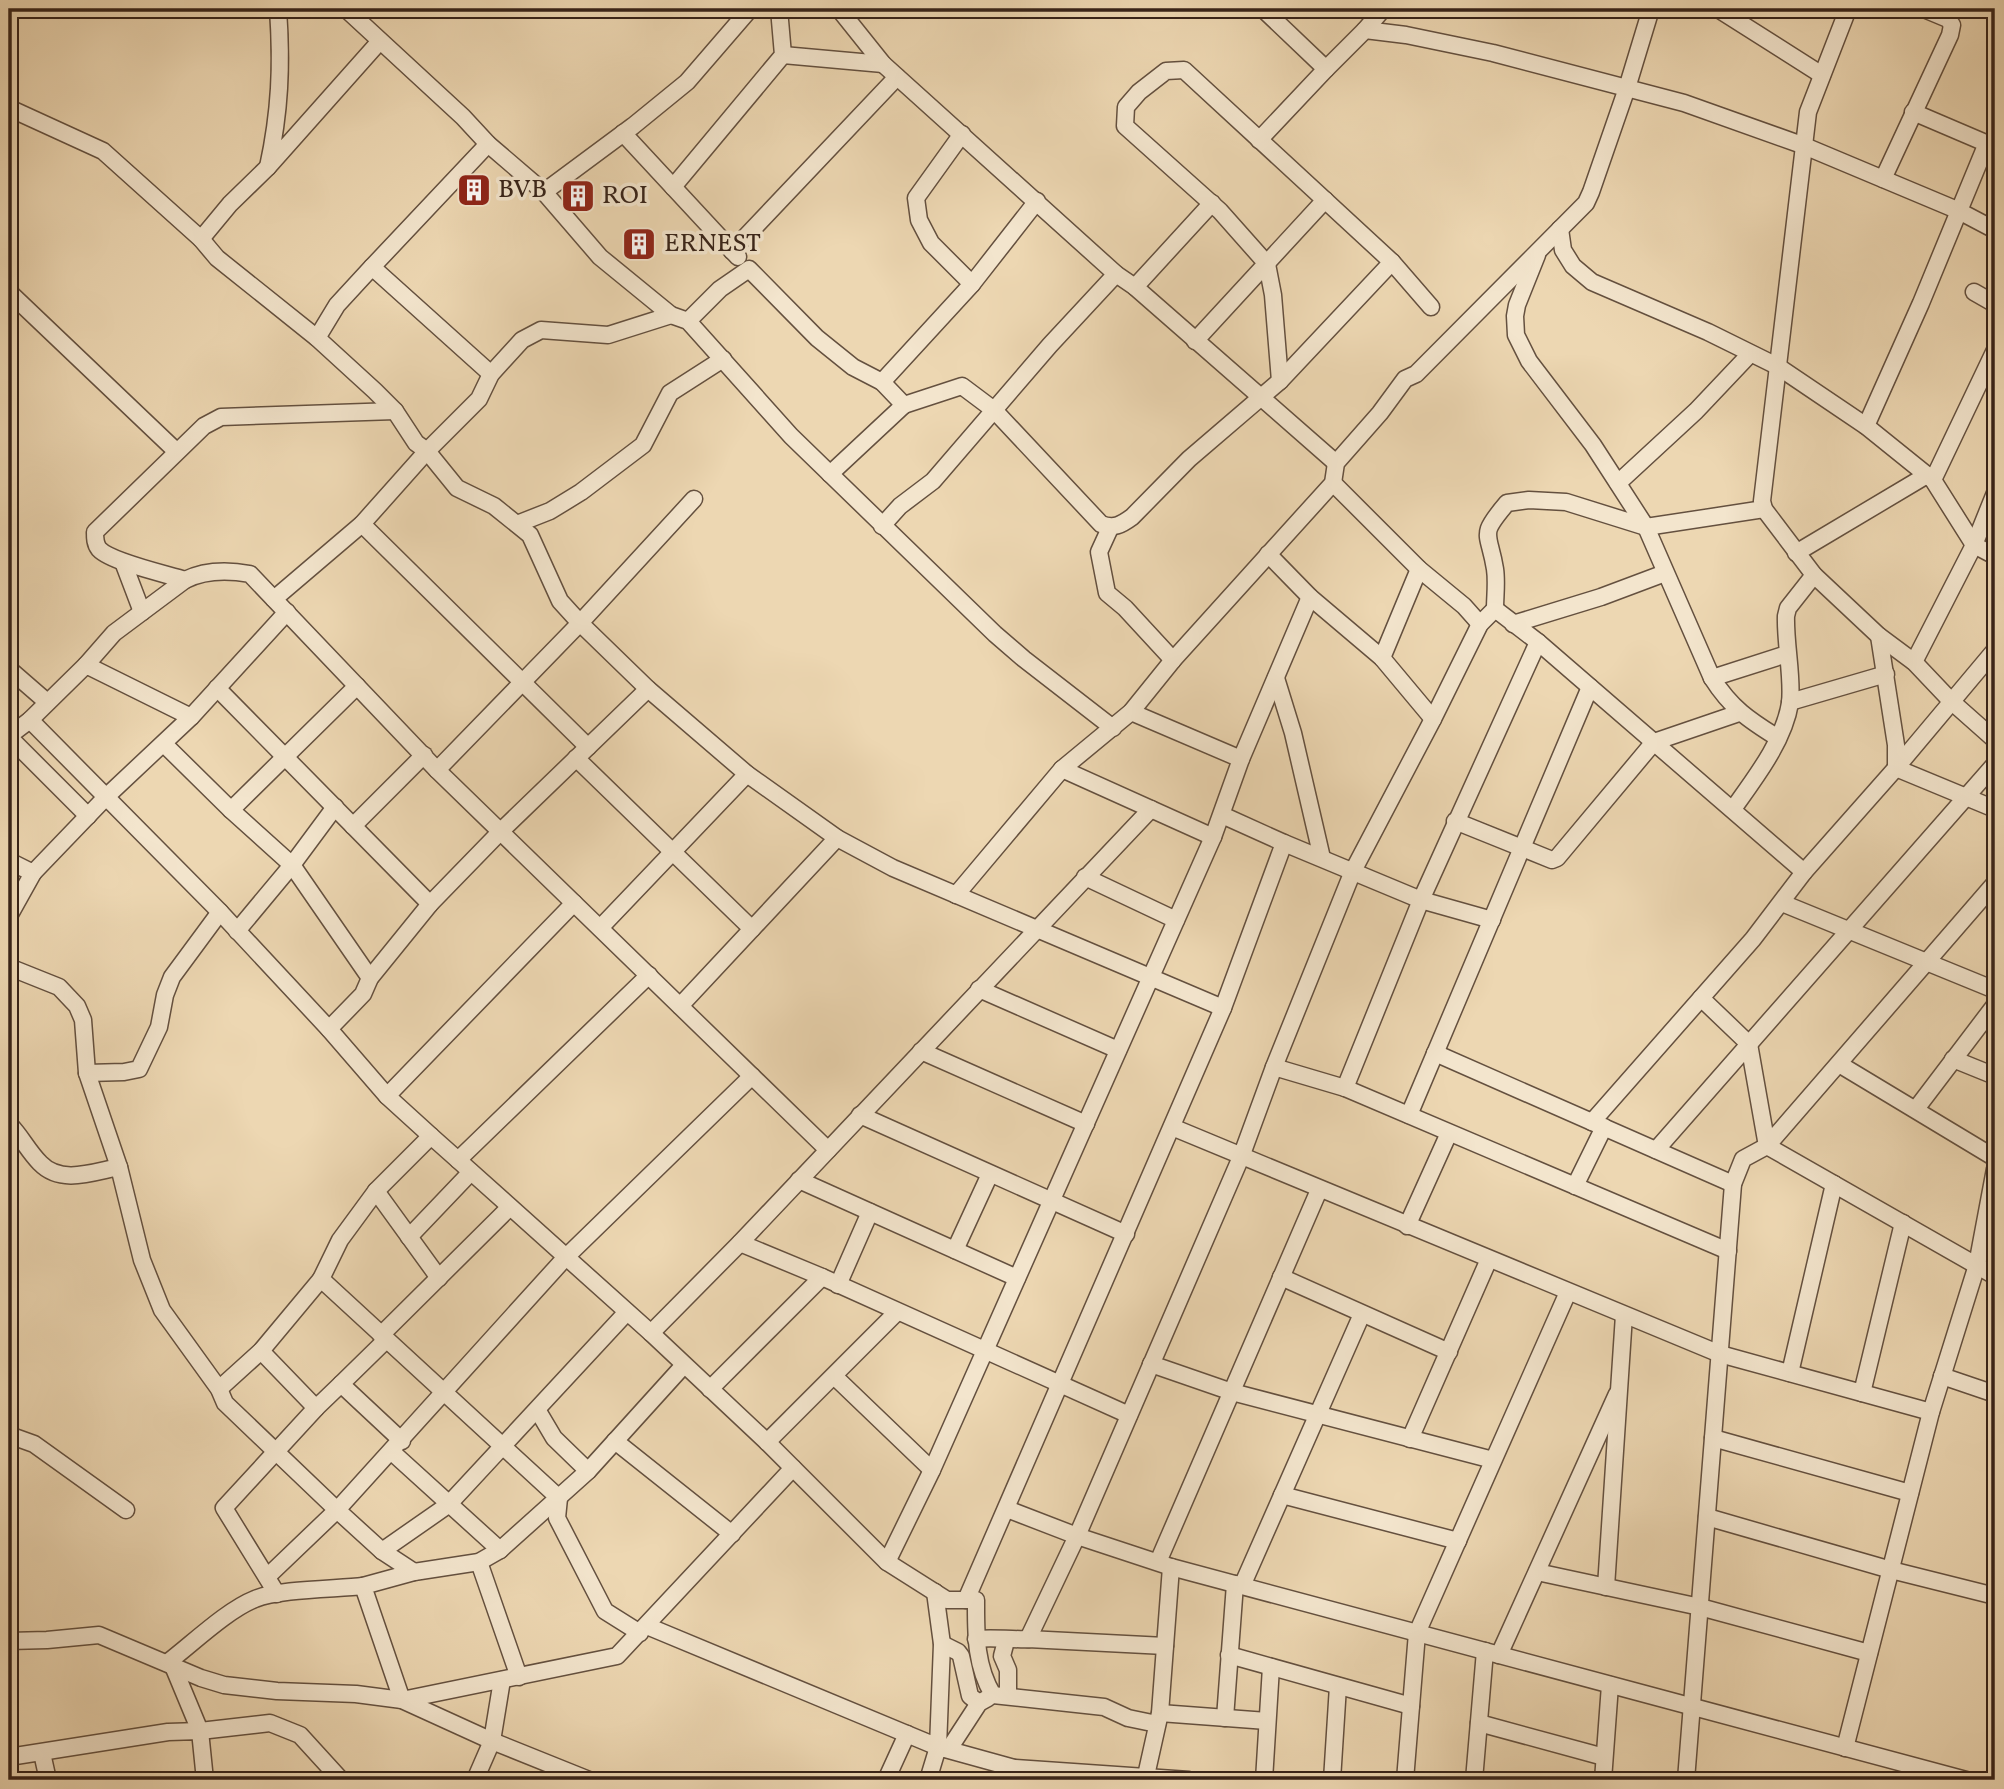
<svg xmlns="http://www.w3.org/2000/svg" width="2004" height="1789" viewBox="0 0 2004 1789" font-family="Vollkorn,serif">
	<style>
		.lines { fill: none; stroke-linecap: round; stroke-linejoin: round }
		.minor-casing { stroke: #64503f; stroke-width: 19 }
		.minor { stroke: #f3e5cd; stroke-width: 16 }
		.labels { text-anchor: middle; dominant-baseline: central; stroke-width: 7; stroke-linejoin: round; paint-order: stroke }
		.poi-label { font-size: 26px; fill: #372319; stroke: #f3e5cd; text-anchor: start }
	</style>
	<rect width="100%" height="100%" fill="#edd7b2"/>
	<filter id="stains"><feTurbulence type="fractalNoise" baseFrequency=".00286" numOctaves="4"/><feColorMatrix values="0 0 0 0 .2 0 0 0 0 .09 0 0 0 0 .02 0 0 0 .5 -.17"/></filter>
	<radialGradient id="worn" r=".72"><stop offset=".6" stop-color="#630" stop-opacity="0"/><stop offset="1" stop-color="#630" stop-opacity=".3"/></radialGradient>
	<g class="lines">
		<g class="minor-casing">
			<g id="minor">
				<path d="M 278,9 C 282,65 280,112 268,167 L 380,41"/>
				<polyline points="346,9 463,117 488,144 544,192 600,257 671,315 688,321 791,436 995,634 1024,659 1113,728"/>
				<polyline points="839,9 883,64 1116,274 1135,287 1336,463"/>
				<polyline points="1263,9 1326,69 1365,30 1406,35 1493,53 1684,103 1802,145 1957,210 1995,230"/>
				<polyline points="1718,9 1822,75"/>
				<polyline points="1848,9 1808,112 1762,501 1764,509 1814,575 1879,636 1914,662 1951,701 1995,740"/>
				<polyline points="1365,30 1383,9"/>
				<polyline points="783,55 883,64"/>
				<polyline points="9,108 103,151 201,239 230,204 268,167"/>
				<polyline points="1913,112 1995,147"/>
				<polyline points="623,133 738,257"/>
				<polyline points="962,134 916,198 919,220 931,243 972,284"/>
				<polyline points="1259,140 1326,69"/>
				<polyline points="1883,179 1950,35 1952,25 1948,19 1924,9"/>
				<polyline points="673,187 783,55 779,9"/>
				<polyline points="544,192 633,126 687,82 750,9"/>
				<polyline points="1560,229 1563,250 1573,266 1592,282 1708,332 1777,366 1866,426 1933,480 1974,545 1995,556"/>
				<polyline points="201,239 217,258 317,338 375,391 395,411 416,443 427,451 457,488 494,506 530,535 560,601 580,623 648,689 747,774 837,838 893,868 1223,1008"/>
				<polyline points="732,251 897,77"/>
				<path d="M 1537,255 L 1517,305 L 1515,316 L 1516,335 L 1529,361 L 1593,445 L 1646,527 L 1712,678 C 1731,708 1749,720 1778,738"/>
				<polyline points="372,267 488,144"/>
				<polyline points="1135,287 1212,203"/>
				<polyline points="9,292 176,451"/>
				<polyline points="1974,292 1995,304"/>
				<path d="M 688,321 L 720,289 L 749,269 L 817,338 L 853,367 L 882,382 L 904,405 L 962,386 L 994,410 L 1101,524 C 1114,529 1121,525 1132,517 L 1189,459 L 1280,381 L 1392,262"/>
				<polyline points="317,338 337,305 372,267 491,374"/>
				<polyline points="1195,341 1325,200"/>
				<polyline points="1280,381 1273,295 1267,264 1220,211 1125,126 1126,107 1139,92 1166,71 1184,70 1392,262 1431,307"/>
				<polyline points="882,382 972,284 1037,201"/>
				<polyline points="1866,426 1921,303 1987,143"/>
				<polyline points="830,474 904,405"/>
				<polyline points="1933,480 1995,350"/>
				<polyline points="1333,483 1419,569 1464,606 1480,624"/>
				<polyline points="1618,483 1696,411 1750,354"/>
				<polyline points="362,524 588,747"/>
				<polyline points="517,524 550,511 581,492 643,445 670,393 723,359"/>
				<polyline points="882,526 900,506 933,481 1050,345 1116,274"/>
				<polyline points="1110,528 1099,552 1107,593 1125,608 1173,660"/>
				<polyline points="1796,553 1927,475"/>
				<polyline points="1268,554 1310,597 1382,658 1433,719"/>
				<polyline points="123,562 142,612"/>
				<path d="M 185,580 C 166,574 111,562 99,549 C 95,544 95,538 95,532 L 204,426 L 221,417 L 395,411"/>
				<polyline points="274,599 362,524 427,451 479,399 491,374 522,340 541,330 608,335 671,315"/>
				<path d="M 1495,609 C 1495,596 1497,582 1495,569 C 1489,531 1478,537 1507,503 L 1529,500 L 1566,502 L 1646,527 L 1764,509"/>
				<polyline points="1513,624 1601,597 1665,573"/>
				<polyline points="1879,636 1896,745 1896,768"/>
				<polyline points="1382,658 1419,569"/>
				<polyline points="1914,662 1974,545 1995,493"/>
				<path d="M 86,665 L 114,633 L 185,580 C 205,570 228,570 250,574 L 437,770 L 828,1150"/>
				<polyline points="9,669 47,702"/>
				<polyline points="1276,678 1293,733 1322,858"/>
				<polyline points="1712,678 1787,654"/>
				<polyline points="217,688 430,904"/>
				<polyline points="1790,702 1886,674"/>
				<polyline points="1131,712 1241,759"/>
				<polyline points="30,720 220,912 329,1029 387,1096 431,1136"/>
				<polyline points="9,736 30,720 86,665 191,717"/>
				<polyline points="9,737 88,816"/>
				<polyline points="164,744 231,810 292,865 370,978"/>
				<polyline points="576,758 752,929"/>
				<polyline points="1896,768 1995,809"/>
				<polyline points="437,770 580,623 694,499"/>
				<path d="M 1733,809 C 1755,778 1784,741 1790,703 C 1793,678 1785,643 1786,616 L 1788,608 L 1814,575"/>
				<polyline points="231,810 357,686"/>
				<polyline points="1222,815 1284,843 1421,900 1492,920"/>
				<polyline points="1455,821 1552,860 1557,858 1654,742 1739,713"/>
				<polyline points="353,826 424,755"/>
				<polyline points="1213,837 1062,769 1131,712 1173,660 1333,483 1336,463 1380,413 1405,379 1416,374 1586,203 1591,192 1627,88 1651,9"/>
				<polyline points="9,861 33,873 107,796 191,717 287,612"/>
				<polyline points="1085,877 1176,920"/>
				<polyline points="956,895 1062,769"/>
				<polyline points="1782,903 1995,990"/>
				<polyline points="9,916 33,873"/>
				<polyline points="600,928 747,774"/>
				<polyline points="237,931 292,865 335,807"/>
				<polyline points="9,967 59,987 77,1006 83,1020 87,1073 119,1167 142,1260 162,1310 219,1389 225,1403 337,1510 267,1577"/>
				<path d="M 649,975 L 458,1160 L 651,1333 L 767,1442 L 887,1562 L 947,1600 L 976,1600 C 976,1633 975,1665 993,1695 L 1104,1707 L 1128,1718 L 1157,1724"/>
				<polyline points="979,989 1118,1050"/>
				<polyline points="1701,998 1749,1044 1767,1146 1995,1276"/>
				<polyline points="680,1006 837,838"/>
				<polyline points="329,1029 363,994 370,978 430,904 501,831 648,689"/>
				<polyline points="921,1051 1086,1124"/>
				<polyline points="1435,1053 1733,1184"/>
				<polyline points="1953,1059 1995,1076"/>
				<polyline points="1839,1064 1995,1158"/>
				<polyline points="1274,1067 1345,1088 1728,1251"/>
				<polyline points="87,1073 124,1072 139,1069 159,1027 165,995 172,977 220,912"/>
				<polyline points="1345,1088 1421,900 1538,642"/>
				<polyline points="387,1096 574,903"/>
				<polyline points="1916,1109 1995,1005"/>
				<polyline points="860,1115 1126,1234"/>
				<polyline points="1409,1115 1590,687"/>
				<polyline points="1592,1122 1753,939 1804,872 1896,768 1995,650"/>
				<path d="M 9,1124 C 21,1136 28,1151 40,1163 C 61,1185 93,1172 119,1167"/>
				<polyline points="1172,1127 1720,1354 1862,1393 1903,1223"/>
				<polyline points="1656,1150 1995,764"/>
				<polyline points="458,1160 431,1136 376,1191 340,1240 321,1279 559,1498 557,1518 605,1611 640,1633"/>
				<polyline points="799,1180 1017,1278"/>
				<polyline points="1575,1186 1604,1127"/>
				<polyline points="376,1191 439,1278"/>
				<polyline points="1407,1226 1449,1133"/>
				<polyline points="409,1237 471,1172"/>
				<polyline points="740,1243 822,1277 1129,1415"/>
				<polyline points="955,1250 990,1174"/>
				<polyline points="1281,1277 1449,1352"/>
				<polyline points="838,1285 870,1212"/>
				<polyline points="651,1333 740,1243 1151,809"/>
				<polyline points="381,1335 510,1207"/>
				<polyline points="386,1340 341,1384 402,1441"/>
				<polyline points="261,1351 316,1408 224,1508 277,1594"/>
				<polyline points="1151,1364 1232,1392 1493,1460"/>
				<polyline points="684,1365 588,1471 500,1550 479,1562 414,1572 363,1586 402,1700 617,1656 793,1468"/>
				<polyline points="1790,1373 1834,1184"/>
				<polyline points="834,1376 932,1470"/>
				<polyline points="1942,1376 1995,1394"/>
				<polyline points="219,1389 261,1351 321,1279"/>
				<polyline points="710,1389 822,1277"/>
				<polyline points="1862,1393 1931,1412"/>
				<polyline points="316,1408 341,1384"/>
				<polyline points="538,1411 554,1438 588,1471"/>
				<polyline points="9,1435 34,1444 126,1510"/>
				<polyline points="1713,1438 1910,1493"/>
				<polyline points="1410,1439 1489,1259"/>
				<polyline points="615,1441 732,1534"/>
				<polyline points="767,1442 897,1312"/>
				<polyline points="392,1452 500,1550"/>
				<polyline points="1282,1495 1458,1541"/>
				<polyline points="1007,1509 1077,1536 1171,1567 1966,1780"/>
				<polyline points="1707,1517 1891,1570 1995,1596"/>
				<polyline points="382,1551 448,1505 627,1312"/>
				<polyline points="479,1562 519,1677"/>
				<polyline points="887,1562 932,1470 1213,837 1241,759 1310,597"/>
				<polyline points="1158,1562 1319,1190"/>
				<polyline points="414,1572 382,1551 337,1510 565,1258 752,1076"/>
				<polyline points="1537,1572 1700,1607 1869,1653"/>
				<polyline points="1242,1586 1362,1314"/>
				<polyline points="1606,1587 1624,1315"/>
				<polyline points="966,1600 1223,1008 1284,843"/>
				<polyline points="647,1626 938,1747 942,1644 935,1592"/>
				<path d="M 976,1639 C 994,1637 1011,1640 1028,1639 L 1165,1646"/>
				<polyline points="1028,1639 1077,1536 1241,1157 1274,1067 1353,871 1433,719 1480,624 1495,609 1538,642 1804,872"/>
				<polyline points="9,1641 47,1640 99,1635 201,1678 224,1685 277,1691 356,1694 402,1700 492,1741 589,1780"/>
				<polyline points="1006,1641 1002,1656 1008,1670 1008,1695"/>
				<polyline points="942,1644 958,1652 961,1656 970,1696 979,1703"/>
				<polyline points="1229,1655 1411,1706"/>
				<polyline points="1499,1655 1617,1394"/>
				<path d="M 167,1663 C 192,1644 227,1610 255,1599 C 278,1589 336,1589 363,1586"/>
				<polyline points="173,1666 200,1731 270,1723 300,1735 341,1780"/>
				<polyline points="1160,1713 1267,1721"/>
				<polyline points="1225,1718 1235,1584"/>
				<polyline points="1479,1723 1604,1757"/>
				<polyline points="1845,1748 1931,1412 1977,1265 1995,1169"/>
				<polyline points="949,1749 979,1703 988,1698"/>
				<polyline points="42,1753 48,1780"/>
				<polyline points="9,1757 168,1732 200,1731 205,1780"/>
				<polyline points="1014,1768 1189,1780"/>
				<polyline points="475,1780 492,1741 502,1680"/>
				<polyline points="886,1780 907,1734"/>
				<polyline points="928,1780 938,1747 1014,1768 1013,1780"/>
				<polyline points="1145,1780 1160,1713 1171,1567"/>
				<polyline points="1264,1780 1271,1667"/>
				<polyline points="1332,1780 1338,1686"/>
				<polyline points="1405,1780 1417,1633 1568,1292"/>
				<polyline points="1474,1780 1485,1651"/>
				<polyline points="1603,1780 1610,1685"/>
				<polyline points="1686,1780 1733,1184 1743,1159 1767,1146 1995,883"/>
			</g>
		</g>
		<use href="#minor" class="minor"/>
	</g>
	<defs>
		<g id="building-square" transform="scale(1.75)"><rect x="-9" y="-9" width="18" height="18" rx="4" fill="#8f2418" stroke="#f3e5cd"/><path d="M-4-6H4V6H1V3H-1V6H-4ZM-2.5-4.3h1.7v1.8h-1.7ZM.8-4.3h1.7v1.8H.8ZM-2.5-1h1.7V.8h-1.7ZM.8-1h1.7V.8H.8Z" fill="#fff"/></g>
	</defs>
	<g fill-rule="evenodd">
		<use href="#building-square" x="474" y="190"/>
		<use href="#building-square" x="578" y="196"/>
		<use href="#building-square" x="639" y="244"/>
	</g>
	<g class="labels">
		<g class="poi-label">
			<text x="498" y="190">BVB</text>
			<text x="602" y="196">ROI</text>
			<text x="664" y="244">ERNEST</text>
		</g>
	</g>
	<rect width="2004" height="1789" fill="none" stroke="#edd7b2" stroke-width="35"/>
	<rect x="10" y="10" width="1983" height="1768" fill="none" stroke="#372319" stroke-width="3.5"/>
	<rect x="18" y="18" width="1969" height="1754" fill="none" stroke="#372319" stroke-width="2"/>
	<rect width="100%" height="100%" filter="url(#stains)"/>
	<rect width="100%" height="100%" fill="url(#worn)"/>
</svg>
